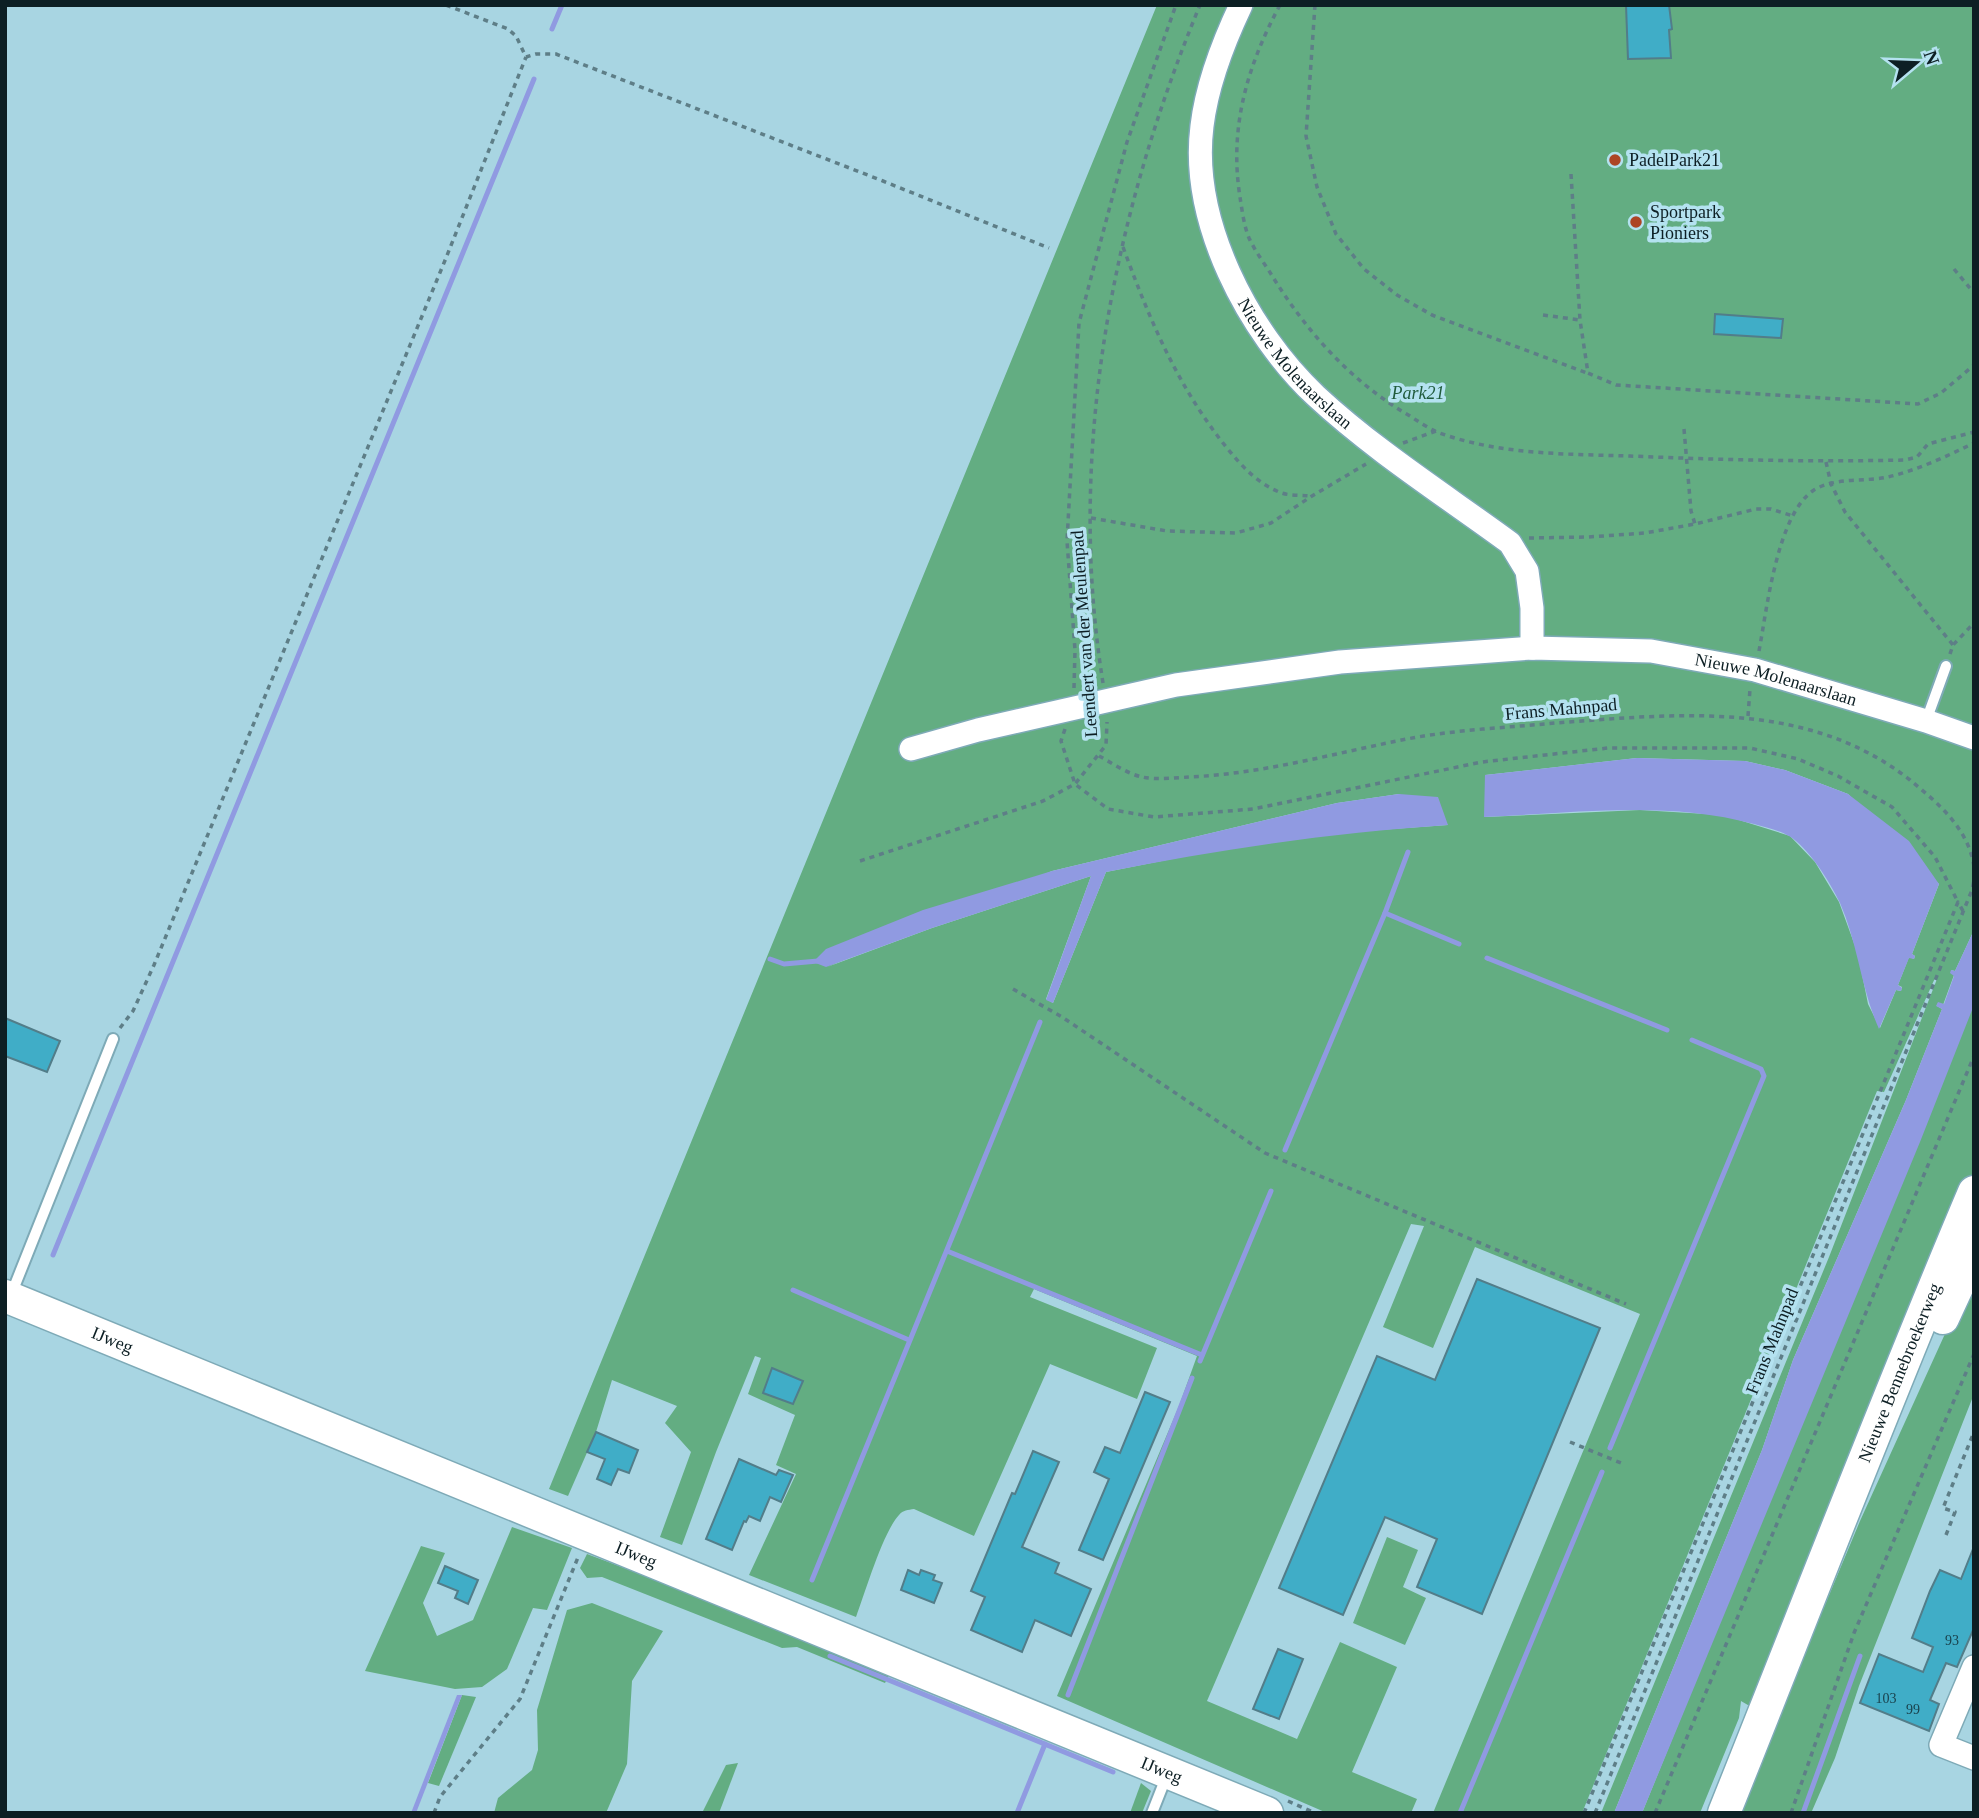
<svg xmlns="http://www.w3.org/2000/svg" width="1979" height="1818" viewBox="0 0 1979 1818" font-family="Georgia,serif">
	<style>
		.green { fill: #63ad82; fill-rule: evenodd }
		.water { fill: #909ae1 }
		.lines { fill: none; stroke-linecap: round; stroke-linejoin: round }
		.stream { stroke: #909ae1; stroke-width: 5 }
		.building { fill: #40adc7; stroke: #527d89; stroke-width: 2 }
		.lane-casing { stroke: #7eaab7; stroke-width: 14 }
		.street-casing { stroke: #7eaab7; stroke-width: 26 }
		.secondary-casing { stroke: #7eaab7; stroke-width: 35 }
		.path { stroke: #5e7e87; stroke-width: 3.5; stroke-dasharray: 5 5; stroke-linecap: butt }
		.lane { stroke: #fff; stroke-width: 10 }
		.street { stroke: #fff; stroke-width: 23 }
		.secondary { stroke: #fff; stroke-width: 32 }
		.poi-dot { fill: #ad4525; stroke: #b4e2f0; stroke-width: 2.5 }
		.labels { text-anchor: middle; dominant-baseline: central; stroke-width: 7; stroke-linejoin: round; paint-order: stroke }
		.number-label { font-size: 14px; fill: #1a424d }
		.poi-label { font-size: 18px; fill: #0d1f24; stroke: #b4e2f0; text-anchor: start }
		.street-label { font-size: 18px; fill: #0d1f24; stroke: #b4e2f0 }
		.park-label { font-size: 18px; font-style: italic; fill: #205b3c; stroke: #b4e2f0 }
	</style>
	<rect width="100%" height="100%" fill="#a8d5e2"/>
	<g class="green">
		<path d="M 1157,5 L 1974,5 L 1974,930 L 1955,971 L 1951,970 L 1954,975 L 1943,1005 L 1938,1003 L 1937,1006 L 1942,1009 L 1906,1100 L 1793,1360 L 1762,1450 L 1614,1813 L 1601,1813 L 1829,1257 L 1937,979 L 1935,978 L 1884,1092 L 1877,1091 L 1582,1813 L 1433,1813 L 1640,1314 L 1475,1247 L 1433,1348 L 1383,1327 L 1424,1226 L 1411,1224 L 1207,1701 L 1297,1739 L 1340,1642 L 1397,1667 L 1352,1772 L 1417,1799 L 1411,1813 L 1327,1813 L 1057,1696 L 1179,1406 L 1197,1356 L 1034,1289 L 1030,1297 L 1157,1348 L 1137,1399 L 1050,1364 L 974,1536 L 914,1509 C 908,1510 903,1510 899,1515 C 883,1532 865,1593 856,1617 L 749,1575 L 796,1474 L 776,1465 L 795,1415 L 748,1394 L 761,1358 L 755,1356 L 716,1452 L 682,1545 L 660,1537 L 691,1452 L 665,1423 L 677,1406 L 612,1380 L 596,1432 L 568,1496 L 549,1489 ZM 1637,758 L 1745,761 L 1785,770 L 1848,794 L 1939,884 L 1912,954 L 1915,956 L 1914,959 L 1909,957 L 1898,985 L 1902,987 L 1901,991 L 1896,990 L 1880,1028 L 1868,1004 L 1858,954 L 1839,902 L 1815,862 L 1790,836 L 1723,815 L 1640,810 L 1485,817 L 1485,775 ZM 1399,794 L 1448,825 L 1351,832 L 1212,851 L 1106,872 L 1053,1003 L 1046,999 L 1091,876 L 932,928 L 827,967 L 1052,871 L 1337,803 Z"/>
		<polygon points="1974,996 1974,1177 1753,1708 1741,1701 1739,1718 1700,1813 1642,1813"/>
		<polygon points="1974,1270 1974,1394 1859,1686 1835,1758 1812,1811 1815,1813 1738,1813 1860,1521"/>
		<polygon points="512,1527 572,1548 547,1610 533,1608 507,1669 482,1687 455,1689 365,1671 421,1546 445,1553 423,1603 437,1636 473,1620"/>
		<polygon points="1387,1537 1418,1550 1403,1587 1426,1598 1405,1645 1353,1623"/>
		<polygon points="587,1554 789,1630 891,1671 885,1683 797,1647 782,1648 602,1577 587,1578 580,1568"/>
		<polygon points="592,1603 663,1631 632,1681 627,1764 606,1813 494,1813 498,1798 532,1770 538,1750 537,1710 567,1610"/>
		<polygon points="462,1695 476,1697 439,1786 428,1783"/>
		<polygon points="738,1763 719,1813 702,1813 726,1765"/>
		<polygon points="1141,1783 1151,1791 1142,1813 1130,1813"/>
	</g>
	<g class="water">
		<path d="M 1637,758 L 1745,761 L 1785,770 L 1848,794 L 1909,841 L 1939,884 L 1912,954 L 1915,956 L 1914,959 L 1909,958 L 1898,985 L 1902,988 L 1901,991 L 1896,990 L 1879,1029 C 1861,989 1858,944 1840,903 C 1830,882 1808,847 1789,836 C 1779,830 1765,827 1754,824 C 1667,800 1573,813 1484,817 L 1485,775 Z"/>
		<path d="M 1399,794 L 1438,797 L 1448,825 C 1331,833 1220,849 1106,872 L 1053,1003 L 1046,1000 L 1091,876 L 932,928 L 826,967 L 813,962 L 826,949 L 923,910 L 1052,871 L 1337,803 Z"/>
		<polygon points="1974,930 1974,1005 1920,1142 1642,1813 1614,1813 1762,1450 1793,1360 1906,1100 1942,1009 1936,1006 1938,1002 1944,1004 1954,976 1950,973 1951,970 1955,971"/>
		<polygon points="457,1695 462,1695 416,1813 411,1813"/>
	</g>
	<g class="lines">
		<g class="stream">
			<polyline points="552,29 562,5"/>
			<polyline points="1385,913 1459,944"/>
			<polyline points="1487,958 1667,1030"/>
			<polyline points="770,959 784,964 818,961"/>
			<polyline points="1285,1150 1385,913 1408,852"/>
			<polyline points="947,1251 1202,1355"/>
			<polyline points="53,1255 534,79"/>
			<polyline points="793,1290 909,1340"/>
			<polyline points="1200,1361 1271,1191"/>
			<polyline points="1610,1448 1764,1076 1761,1069 1692,1040"/>
			<polyline points="812,1580 1040,1022"/>
			<polyline points="830,1656 1113,1772"/>
			<polyline points="1068,1695 1192,1378"/>
			<polyline points="1017,1813 1045,1744"/>
			<polyline points="1460,1813 1602,1472"/>
			<polyline points="1803,1813 1860,1656"/>
		</g>
	</g>
	<g class="building">
		<polygon points="1626,5 1669,5 1672,29 1669,30 1671,58 1628,59"/>
		<polygon points="1715,314 1783,319 1781,338 1714,334"/>
		<polygon points="5,1018 60,1041 47,1072 5,1056"/>
		<polygon points="1477,1279 1600,1328 1482,1614 1417,1587 1437,1539 1385,1517 1343,1615 1279,1588 1377,1356 1435,1380"/>
		<polygon points="772,1368 803,1381 793,1404 763,1393"/>
		<polygon points="1145,1392 1170,1402 1103,1560 1079,1550 1109,1479 1094,1472 1105,1447 1120,1453"/>
		<polygon points="596,1432 638,1450 629,1473 618,1469 611,1485 597,1479 605,1459 587,1452"/>
		<polygon points="1033,1451 1059,1462 1022,1547 1059,1563 1055,1573 1091,1589 1071,1636 1035,1620 1022,1652 971,1630 985,1597 971,1591 1012,1493 1015,1494"/>
		<polygon points="739,1459 776,1475 779,1470 793,1475 781,1502 770,1497 760,1521 749,1516 746,1522 744,1521 732,1550 706,1539"/>
		<polygon points="1973,1549 1974,1628 1957,1667 1946,1663 1930,1700 1939,1704 1929,1731 1860,1703 1879,1654 1923,1672 1933,1647 1912,1638 1930,1591 1940,1570 1961,1579"/>
		<polygon points="445,1566 478,1580 468,1604 455,1598 458,1591 438,1583"/>
		<polygon points="908,1570 919,1575 921,1570 935,1575 933,1580 942,1583 934,1603 901,1590"/>
		<polygon points="1278,1649 1303,1659 1279,1719 1253,1709"/>
	</g>
	<g class="lines">
		<g class="lane-casing">
			<g id="lane">
				<polyline points="1926,721 1946,666"/>
				<polyline points="11,1295 113,1039"/>
				<polyline points="1152,1813 1167,1775"/>
			</g>
		</g>
		<g class="street-casing">
			<g id="street">
				<path id="s1" d="M 1241,5 C 1223,43 1207,84 1202,126 C 1190,221 1248,332 1316,396 C 1374,450 1446,496 1510,543 L 1527,571 L 1532,608 L 1532,648"/>
				<path id="s2" d="M 911,749 L 978,730 L 1176,685 L 1340,662 L 1532,648 L 1651,651 L 1755,670 L 1926,721 L 1974,738"/>
				<polyline points="1974,1667 1941,1745 1974,1758"/>
			</g>
		</g>
		<g class="secondary-casing">
			<g id="secondary">
				<path id="s3" d="M 5,1296 L 1267,1813"/>
				<polyline points="1943,1318 1974,1251"/>
				<path id="s4" d="M 1724,1813 C 1807,1606 1887,1397 1974,1192"/>
			</g>
		</g>
		<g class="path">
			<polyline points="446,5 508,29 516,36 526,57 536,54 556,54 883,181 1049,248"/>
			<path d="M 1280,5 C 1247,66 1229,128 1240,197 C 1242,210 1244,226 1249,238 C 1255,251 1264,263 1271,274 C 1306,331 1351,382 1410,416 C 1419,422 1428,428 1437,432 C 1498,455 1567,454 1630,456 C 1722,460 1813,462 1905,460 L 1917,457 L 1928,444 L 1974,432"/>
			<polyline points="1315,5 1306,136 1317,187 1336,234 1364,269 1397,295 1432,315 1587,373"/>
			<polyline points="1571,174 1580,320 1588,373 1616,385 1918,404 1941,393 1974,365"/>
			<path d="M 1123,247 C 1149,318 1176,383 1223,443 C 1239,463 1255,482 1279,492 C 1288,496 1300,495 1310,496"/>
			<polyline points="1954,269 1974,293"/>
			<polyline points="1543,315 1580,320"/>
			<polyline points="1684,429 1691,511 1695,524"/>
			<polyline points="1403,443 1436,431"/>
			<polyline points="1826,462 1831,484 1845,512 1953,645"/>
			<polyline points="1091,518 1167,531 1236,533 1271,523 1312,496 1366,464"/>
			<polyline points="1529,538 1588,537 1645,533 1695,524 1756,509 1771,509 1793,516"/>
			<path d="M 1759,651 C 1767,609 1777,514 1814,490 C 1835,477 1865,482 1888,477 C 1918,470 1947,456 1974,443"/>
			<polyline points="1950,654 1953,645 1974,623"/>
			<path d="M 1103,683 C 1066,454 1112,217 1200,5"/>
			<polyline points="1074,688 1075,650 1067,541 1079,323 1127,142 1176,5"/>
			<polyline points="1748,716 1750,689"/>
			<polyline points="1065,729 1061,741 1075,784 1108,809 1154,817 1253,809 1482,762 1608,748 1750,748 1798,759 1838,776 1892,807 1935,857 1958,902"/>
			<path d="M 1099,756 C 1112,763 1128,774 1142,777 C 1156,780 1175,778 1189,777 C 1259,774 1328,755 1397,741 C 1448,730 1503,728 1555,723 C 1677,714 1807,699 1910,780 C 1938,803 1969,829 1974,867"/>
			<polyline points="860,861 1043,801 1075,784 1106,745 1107,722"/>
			<polyline points="1013,989 1062,1017 1265,1153 1626,1304"/>
			<polyline points="120,1028 133,1011 154,965 446,258 526,57"/>
			<polyline points="1570,1442 1621,1463"/>
			<polyline points="1946,1535 1955,1512 1943,1508 1974,1432"/>
			<polyline points="1288,1801 1315,1813"/>
			<polyline points="434,1813 440,1797 520,1699 579,1555"/>
			<polyline points="1584,1813 1958,902 1963,911"/>
			<polyline points="1595,1813 1972,890 1974,880"/>
			<polyline points="1655,1813 1974,1056"/>
			<polyline points="1791,1813 1854,1633 1974,1354"/>
		</g>
		<use href="#lane" class="lane"/>
		<use href="#street" class="street"/>
		<use href="#secondary" class="secondary"/>
	</g>
	<g class="poi-dot">
		<circle cx="1615" cy="160" r="7"/>
		<circle cx="1636" cy="222" r="7"/>
	</g>
	<g class="labels">
		<g class="number-label">
			<text x="1952" y="1640">93</text>
			<text x="1886" y="1698">103</text>
			<text x="1913" y="1709">99</text>
		</g>
		<g class="poi-label">
			<text x="1629" y="160">PadelPark21</text>
			<text x="1650" y="212">Sportpark<tspan x="1650" dy="21">Pioniers</tspan></text>
		</g>
		<g class="street-label">
			<text stroke="none"><textPath href="#s1" startOffset="392">Nieuwe Molenaarslaan</textPath></text>
			<text transform="translate(1084 634) rotate(-94)">Leendert van der Meulenpad</text>
			<text stroke="none"><textPath href="#s2" startOffset="878">Nieuwe Molenaarslaan</textPath></text>
			<text transform="translate(1561 709) rotate(-5)">Frans Mahnpad</text>
			<text stroke="none"><textPath href="#s3" startOffset="116">IJweg</textPath></text>
			<text transform="translate(1772 1341) rotate(-68)">Frans Mahnpad</text>
			<text stroke="none"><textPath href="#s4" startOffset="474">Nieuwe Bennebroekerweg</textPath></text>
			<text stroke="none"><textPath href="#s3" startOffset="682">IJweg</textPath></text>
			<text stroke="none"><textPath href="#s3" startOffset="1250">IJweg</textPath></text>
		</g>
		<g class="park-label">
			<text x="1418" y="393">Park21</text>
		</g>
	</g>
	<rect width="1979" height="1818" fill="none" stroke="#0d1f24" stroke-width="14"/>
	<g transform="translate(1916 63) rotate(71)" stroke="#b4e2f0" stroke-width="5" paint-order="stroke">
	<path d="M0-5L12 26L0 18L-12 26Z" fill="#0d1f24"/>
	<text y="-10" font-size="19" font-weight="bold" text-anchor="middle" fill="#0d1f24">N</text>
	</g>
</svg>
